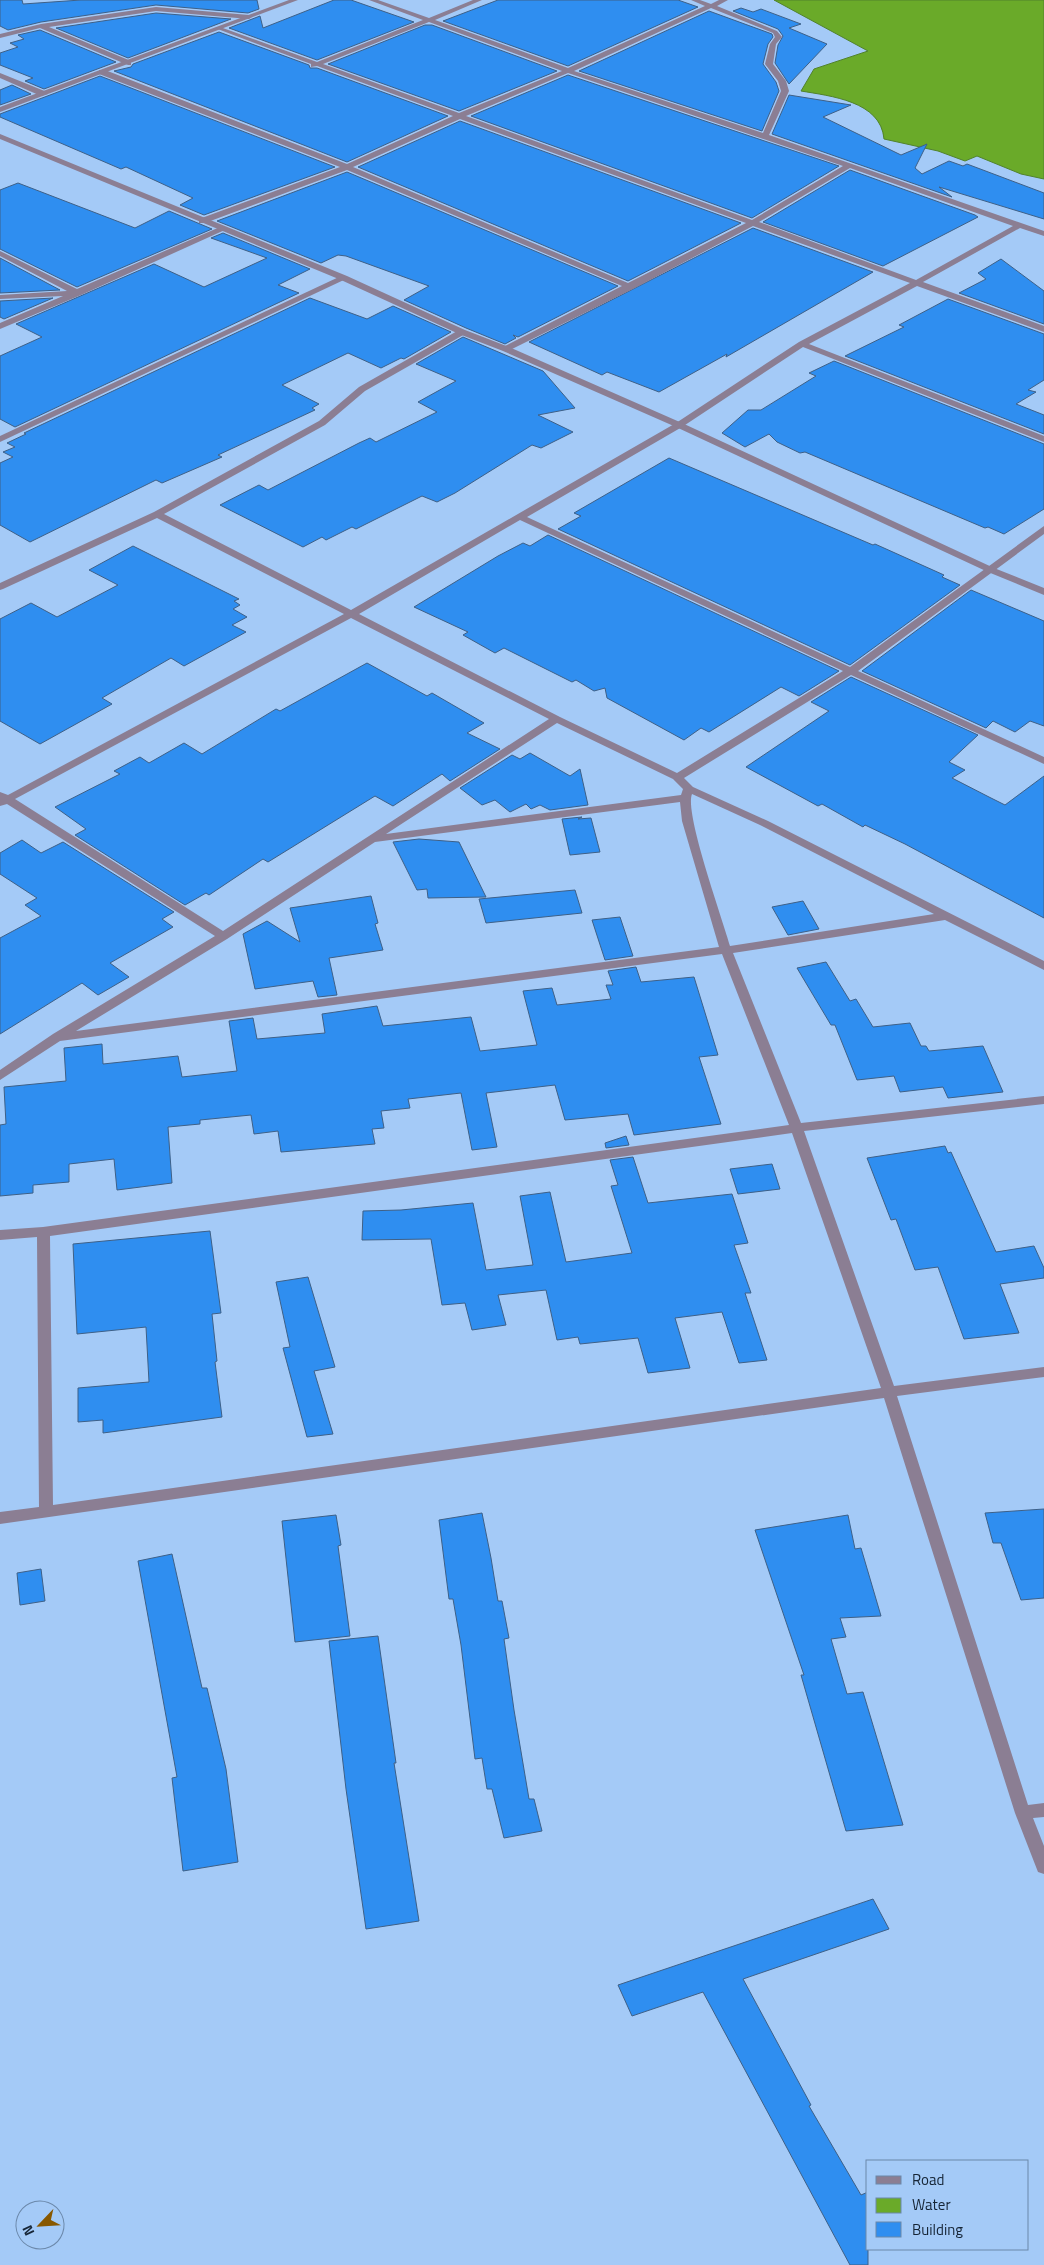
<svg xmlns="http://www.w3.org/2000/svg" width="1044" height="2265" viewBox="0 0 1044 2265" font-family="'Titillium Web',sans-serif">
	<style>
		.water { fill: #6aaa29; stroke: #51822d }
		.building { fill: #2f8ef0; stroke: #3e6087 }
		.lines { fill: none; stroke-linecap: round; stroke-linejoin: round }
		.minor { fill: #8b7e93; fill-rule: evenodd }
		.tertiary { fill: #8b7e93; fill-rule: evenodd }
	</style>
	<rect width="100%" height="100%" fill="#a4caf7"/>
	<path class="water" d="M 774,0 L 1044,0 L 1044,179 L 1021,174 L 977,156 L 965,161 L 938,151 L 884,139 C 881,101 830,96 801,91 L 814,69 L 868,51 Z"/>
	<g class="building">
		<polygon points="0,0 22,0 23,4 81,0 257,0 259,9 248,13 156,5 41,22 8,30 0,26"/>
		<polygon points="334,0 351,0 414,22 317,60 229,28 260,16 263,28"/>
		<polygon points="498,0 678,0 698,7 568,66 443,21"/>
		<polygon points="741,8 753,12 761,9 801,24 789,28 827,44 789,84 775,63 778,45 783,36 778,29 733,11"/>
		<polygon points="709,11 772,34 773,37 768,44 763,64 776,82 779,91 762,131 579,71"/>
		<polygon points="156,13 231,19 128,58 56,28"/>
		<polygon points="425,25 432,25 557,71 459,111 328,64"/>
		<polygon points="40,30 116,62 44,89 25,81 33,78 0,65 0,53 18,47 10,43 24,39 18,35"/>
		<polygon points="219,32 309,65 310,68 317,68 448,116 347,162 114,71 131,67 133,64"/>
		<polygon points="568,75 839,166 752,218 471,116"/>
		<polygon points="100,76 335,167 204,215 180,205 193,198 126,167 121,169 0,117 0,114"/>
		<polygon points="12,85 31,94 0,105 0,90"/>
		<polygon points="789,95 851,105 823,117 901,155 927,144 915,168 922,174 949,161 963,166 967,164 1044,193 1044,219 939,187 952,197 772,134"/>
		<polygon points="460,121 741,223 628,281 358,167"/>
		<polygon points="850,170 975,215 978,217 883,266 763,222"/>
		<polygon points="347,172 618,286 518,337 513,335 516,338 505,344 466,328 404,300 429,286 346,256 338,255 321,263 217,221"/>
		<polygon points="18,183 135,228 169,211 212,229 77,287 0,249 0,190"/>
		<polygon points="753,228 873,272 726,357 727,354 659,392 607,372 602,375 529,342"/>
		<polygon points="223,233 310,269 278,285 299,293 15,427 0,419 0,356 42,337 16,324 154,264 204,287 267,258 211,238"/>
		<polygon points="0,258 60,290 0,293"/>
		<polygon points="1001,259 1044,291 1044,324 959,293 986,279 978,273"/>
		<polygon points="53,298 4,319 0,317 0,301"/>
		<polygon points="310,298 367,319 393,306 451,332 404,359 401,358 381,368 348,353 282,385 319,404 312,408 315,410 218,455 222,457 162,483 156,480 30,542 0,525 0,463 13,457 3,452 15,447 7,443 26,434 24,433"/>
		<polygon points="948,299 1044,334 1044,380 1028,390 1036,392 1016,404 1044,415 1044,434 845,356 904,327 899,325"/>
		<polygon points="463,337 543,371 575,408 538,415 573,432 541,448 532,445 455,493 437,502 422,496 356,529 352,527 326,540 322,537 303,547 220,505 259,485 268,490 359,443 370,438 376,442 437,412 418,402 456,381 416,364"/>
		<polygon points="834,361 1044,444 1044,509 1004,534 988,527 985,528 805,452 800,453 777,442 769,434 745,447 722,433 748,410 761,410 816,376 809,373"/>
		<polygon points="669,458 873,545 875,544 944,575 942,577 960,585 850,665 558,529 581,516 574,513"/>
		<polygon points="548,535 839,671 799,696 781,687 709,732 701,728 684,740 607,698 605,688 594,691 576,680 572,682 504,648 495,653 463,635 468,632 414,607 498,556 523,543 530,546"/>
		<polygon points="133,546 239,599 234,601 240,605 233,609 247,617 232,625 246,632 184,666 171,658 102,698 112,704 40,744 0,721 0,619 31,603 57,617 118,585 89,570"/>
		<polygon points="971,590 1044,621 1044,726 1030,721 1015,732 993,721 986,728 862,671"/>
		<polygon points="367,663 427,696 432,693 484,723 467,733 500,749 450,781 442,774 393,806 375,796 268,862 263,859 209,895 206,893 185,905 75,835 86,829 55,807 120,774 114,771 140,757 149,763 184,743 202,754 276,709 280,711"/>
		<polygon points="851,677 978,735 949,762 965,770 952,778 989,797 1005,805 1044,776 1044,918 905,844 865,825 863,827 822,804 818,806 746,767 829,711 811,702"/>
		<polygon points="530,753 570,776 580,769 588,805 550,810 540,805 531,809 526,804 510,812 495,800 482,805 460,788 512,755 520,759"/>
		<polygon points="582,817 578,819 591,818 600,852 570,855 562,819"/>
		<polygon points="419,839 459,842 486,897 428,898 427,889 417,890 393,842"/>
		<polygon points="22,840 41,853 63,842 174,912 162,919 173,927 110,963 129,977 98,995 82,983 0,1034 0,938 41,916 25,905 37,898 0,874 0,853"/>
		<polygon points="575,890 582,913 486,923 479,899"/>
		<polygon points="371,896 378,923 375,924 383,950 329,958 337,995 318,997 313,981 255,989 243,934 267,921 300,942 290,908"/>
		<polygon points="803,901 819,929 788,935 772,907"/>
		<polygon points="620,917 633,956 605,960 592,920"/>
		<polygon points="826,962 850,1001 856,999 873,1027 910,1023 921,1046 926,1046 929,1051 983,1046 1003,1092 948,1098 943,1087 900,1092 894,1076 857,1080 835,1025 831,1025 797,968"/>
		<polygon points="636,967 641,982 694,977 718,1055 699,1057 721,1124 634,1135 628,1114 565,1120 555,1085 486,1093 497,1147 472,1150 461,1093 408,1099 410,1108 381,1111 384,1128 372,1129 375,1144 281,1152 278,1131 254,1134 251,1115 200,1120 200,1124 168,1127 172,1183 117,1190 114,1159 69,1164 69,1182 33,1185 33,1193 0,1196 0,1125 6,1124 4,1087 66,1081 64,1048 102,1044 103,1064 178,1056 182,1077 237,1071 229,1021 253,1018 257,1039 325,1033 322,1014 377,1006 383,1026 471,1017 480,1051 537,1045 523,991 552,988 557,1005 611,999 606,985 613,985 608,971"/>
		<polygon points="626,1136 629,1145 606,1148 605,1143"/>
		<polygon points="945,1146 948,1153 951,1152 996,1252 1034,1246 1044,1268 1044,1278 1000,1284 1019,1333 964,1339 938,1267 915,1270 896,1219 891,1220 867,1158"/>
		<polygon points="633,1157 648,1203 732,1194 748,1243 734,1245 751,1293 745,1293 767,1360 739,1363 722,1312 675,1318 690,1368 648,1373 638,1338 580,1344 578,1337 557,1340 546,1290 498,1295 506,1325 472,1330 465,1303 442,1305 431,1239 362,1240 363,1211 401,1210 473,1203 486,1270 533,1265 520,1196 550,1192 566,1262 632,1253 611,1186 618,1185 610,1160"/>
		<polygon points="772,1164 780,1189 738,1194 730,1169"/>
		<polygon points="210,1231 221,1313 212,1314 217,1361 215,1362 222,1417 103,1433 103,1420 78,1422 78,1388 149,1382 146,1327 77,1334 73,1244"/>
		<polygon points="308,1277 335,1367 314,1371 333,1434 307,1437 283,1348 290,1347 276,1282"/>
		<polygon points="1044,1509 1044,1598 1021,1600 1001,1543 993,1543 985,1513"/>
		<polygon points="482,1513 491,1558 498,1601 502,1601 509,1638 504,1639 514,1710 529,1799 534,1799 542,1831 504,1838 492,1789 487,1789 482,1758 475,1759 461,1645 453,1599 449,1599 439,1520"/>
		<polygon points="336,1515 341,1545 338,1546 350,1636 295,1642 282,1521"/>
		<polygon points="848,1515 855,1549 861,1548 881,1616 840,1618 846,1637 831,1639 847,1694 863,1692 903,1825 846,1831 801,1675 804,1675 755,1530"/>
		<polygon points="172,1554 202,1688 207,1688 226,1769 238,1862 183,1871 172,1778 177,1777 138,1561"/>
		<polygon points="41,1569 45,1601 20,1605 17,1573"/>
		<polygon points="378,1636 396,1763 394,1763 419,1921 366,1929 346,1789 329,1641"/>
		<polygon points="873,1899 889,1929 743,1979 811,2105 809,2106 861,2195 868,2192 868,2265 850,2265 703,1992 632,2016 618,1985"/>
	</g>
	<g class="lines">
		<g class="minor">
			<path d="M 369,0 L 378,0 L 429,18 L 473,0 L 482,0 L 435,20 L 568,68 L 705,6 L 691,0 L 700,0 L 711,4 L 719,0 L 728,0 L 717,6 L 777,31 L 782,37 L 776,44 L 773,64 L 786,81 L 789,91 L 769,135 L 1044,231 L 1044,236 L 1020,228 L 923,282 L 1044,326 L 1044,332 L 917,286 L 809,344 L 1044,436 L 1044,442 L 803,347 L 682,427 L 527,517 L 850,667 L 1044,526 L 1044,534 L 858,671 L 1044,757 L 1044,764 L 851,675 L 684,778 L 693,787 L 768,821 L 1044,961 L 1044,970 L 945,920 L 733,953 L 801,1123 L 1044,1096 L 1044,1104 L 804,1131 L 894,1386 L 1044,1367 L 1044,1377 L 897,1396 L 1028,1805 L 1044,1803 L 1044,1817 L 1033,1818 L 1044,1846 L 1044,1874 L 1038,1872 L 1015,1813 L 884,1398 L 0,1524 L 0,1512 L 39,1507 L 37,1237 L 0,1240 L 0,1230 L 43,1227 L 789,1125 L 722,954 L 60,1041 L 0,1080 L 0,1070 L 53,1034 L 215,936 L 7,804 L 0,806 L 0,792 L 8,795 L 344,614 L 157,518 L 3,589 L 0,590 L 0,583 L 154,512 L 319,421 L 359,387 L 459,330 L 465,330 L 465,334 L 365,391 L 325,425 L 164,514 L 351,610 L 676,423 L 799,342 L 910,283 L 753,226 L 633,289 L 506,352 L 502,349 L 503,347 L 622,286 L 347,170 L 205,223 L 199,223 L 199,219 L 340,167 L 99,74 L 99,70 L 105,70 L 347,164 L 453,116 L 317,66 L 311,67 L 311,64 L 215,28 L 220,27 L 317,62 L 423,20 ZM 711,8 L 773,33 L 775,37 L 770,44 L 765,64 L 778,81 L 781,91 L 763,133 L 574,71 ZM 429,22 L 562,71 L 459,113 L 323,64 ZM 568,73 L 843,166 L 752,220 L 466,116 ZM 460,119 L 746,223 L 628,283 L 353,167 ZM 850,168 L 1013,226 L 916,280 L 759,222 ZM 520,520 L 843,671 L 677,773 L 560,717 L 359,614 ZM 351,618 L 549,719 L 223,931 L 15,799 ZM 557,723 L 673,779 L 683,789 L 681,795 L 386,834 ZM 692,794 L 760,825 L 934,914 L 730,946 C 723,920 684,813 692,794 ZM 680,802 L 682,821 L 719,947 L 76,1031 L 227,939 L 375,842 ZM 792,1133 L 881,1388 L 53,1505 L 50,1236 Z"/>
			<polygon points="156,7 249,15 252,17 249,19 156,11 49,27 131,61 131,65 128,65 40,28 0,38 0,34 41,24"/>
			<polygon points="0,73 47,92 48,94 41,96 0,78"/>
			<polygon points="220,227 227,229 81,295 0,329 0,323 63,296 0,299 0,295 67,291 0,256 0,251 77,289"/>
			<polygon points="341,276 348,278 0,442 0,436"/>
		</g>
		<g class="tertiary">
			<polygon points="289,0 298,0 0,112 0,107"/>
			<polygon points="0,134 347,276 465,330 509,347 682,423 994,568 1044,588 1044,595 988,572 676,427 503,351 459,334 341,280 0,139"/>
		</g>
	</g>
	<rect x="866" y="2160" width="162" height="90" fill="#a4caf7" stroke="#6b88aa"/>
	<rect x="876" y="2176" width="25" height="8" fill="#8b7e93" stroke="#6b88aa"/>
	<text x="912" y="2185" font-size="15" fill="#162536">Road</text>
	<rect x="876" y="2198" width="25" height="15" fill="#6aaa29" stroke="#6b88aa"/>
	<text x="912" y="2210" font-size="15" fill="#162536">Water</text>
	<rect x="876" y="2222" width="25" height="15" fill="#2f8ef0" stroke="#6b88aa"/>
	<text x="912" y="2235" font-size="15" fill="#162536">Building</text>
	<g transform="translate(40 2225) rotate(245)"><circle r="24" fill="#a4caf7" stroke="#6b88aa"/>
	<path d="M0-4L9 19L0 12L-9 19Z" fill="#885800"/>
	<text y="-8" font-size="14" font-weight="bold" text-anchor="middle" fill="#162536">N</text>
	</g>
</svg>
